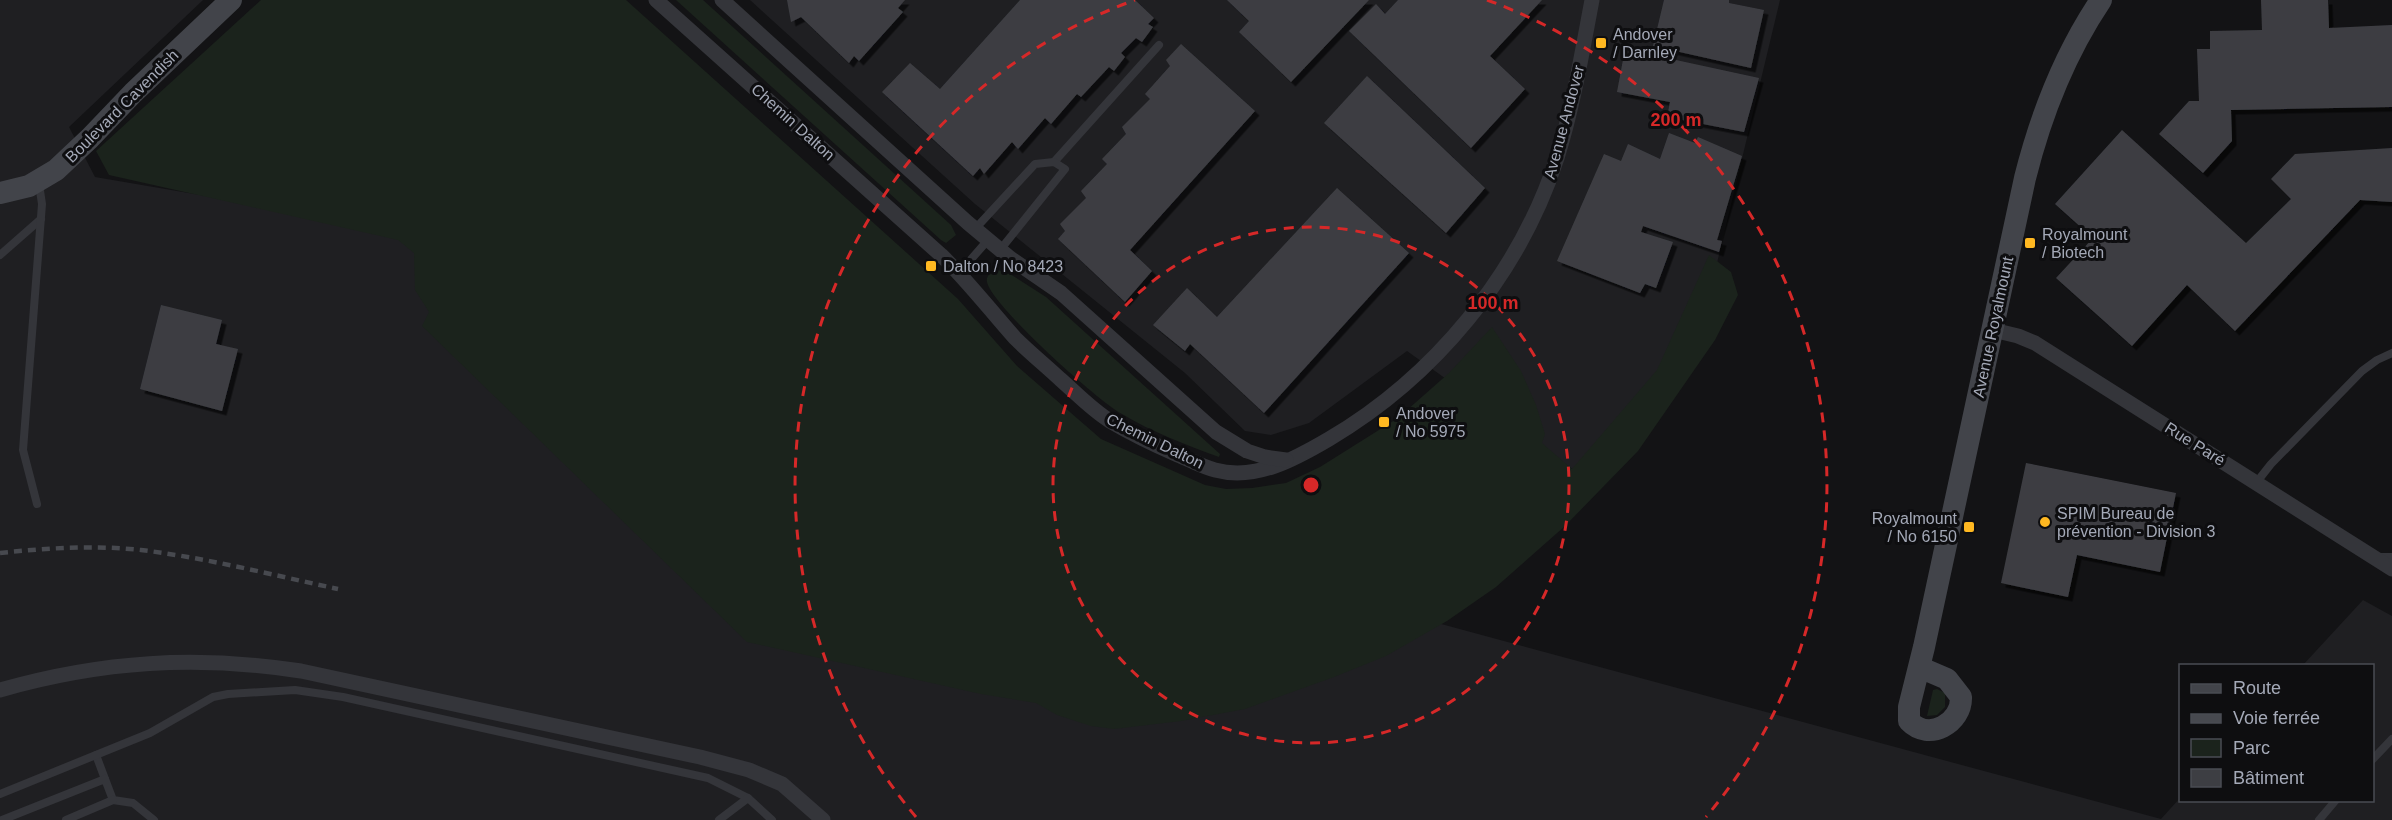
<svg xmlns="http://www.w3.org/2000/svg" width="2392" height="820" viewBox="0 0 2392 820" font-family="Helvetica,sans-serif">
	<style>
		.built { fill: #1f1f22 }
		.green { fill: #1b231c }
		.building { fill: #3d3e43; filter: url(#shadow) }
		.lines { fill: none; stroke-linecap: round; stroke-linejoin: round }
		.lane { stroke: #34353a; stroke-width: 8 }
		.street { stroke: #34353a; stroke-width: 15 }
		.secondary { stroke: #42444a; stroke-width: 22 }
		.rail { stroke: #47494f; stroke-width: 4.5; stroke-dasharray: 8 6; stroke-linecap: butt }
		.ring { fill: none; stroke: #d62828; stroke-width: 3; stroke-dasharray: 10 8 }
		.poi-dot { fill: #ffb821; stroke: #0e0e10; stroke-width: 2 }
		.labels { text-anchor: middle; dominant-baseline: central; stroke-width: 6; stroke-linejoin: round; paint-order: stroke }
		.poi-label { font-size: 16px; fill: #a4a9b7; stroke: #0e0e10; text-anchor: start }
		.street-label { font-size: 16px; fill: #a4a9b7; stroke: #0e0e10 }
		.centre { fill: #d62828; stroke: #0e0e10; stroke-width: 3 }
		.ring-label { font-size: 18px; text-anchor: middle; font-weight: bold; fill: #d62828; stroke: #0e0e10; stroke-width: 6; stroke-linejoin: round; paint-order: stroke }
	</style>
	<defs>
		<filter id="shadow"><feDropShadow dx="4.5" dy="4.5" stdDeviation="0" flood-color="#0009"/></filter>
	</defs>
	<rect width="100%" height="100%" fill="#131315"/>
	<g class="built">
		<polygon points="0,0 203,0 69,127 95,177 400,229 1408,615 2161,819 2180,798 2180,800 2372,800 2372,666 2303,665 2363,600 2392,616 2392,820 0,820"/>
		<polygon points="750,0 1780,0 1694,359 1592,483 1407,351 1309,423 1271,435 1245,431 1185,373 975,204"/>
	</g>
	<g class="green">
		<polygon points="261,0 626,0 958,299 1017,366 1101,439 1205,485 1226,489 1252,488 1286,483 1320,467 1398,418 1449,373 1492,327 1521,371 1536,405 1545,434 1542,443 1572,469 1657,370 1709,255 1731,272 1738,295 1715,340 1638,451 1565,526 1496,587 1447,621 1386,656 1334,677 1245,709 1181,721 1114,729 1091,726 1057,715 1036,703 981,694 747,642 422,326 429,312 415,290 414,253 398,240 109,175 96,151"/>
		<polygon points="676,0 703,0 951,225 956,235 946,243 941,240"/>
		<path d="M 993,270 L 998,270 L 1010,274 L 1046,297 L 1220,454 L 1219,457 C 1186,445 1152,432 1122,414 C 1098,401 992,306 987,282 C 986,277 990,273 993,270 Z"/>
		<polygon points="1937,689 1945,693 1945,707 1937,715 1927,716 1933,690"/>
	</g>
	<g class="building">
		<polygon points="787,0 905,0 898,8 903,12 859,61 854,56 849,63 801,17 791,22"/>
		<polygon points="1020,0 1135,0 1154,18 1148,24 1153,27 1142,42 1136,38 1121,53 1125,57 1114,71 1109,67 1081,97 1077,94 1051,124 1045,118 1018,149 1012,142 984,174 980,168 973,176 882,92 910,63 940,89"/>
		<polygon points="1227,0 1369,0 1291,82 1239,32 1249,21"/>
		<polygon points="1398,0 1542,0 1490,56 1525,89 1471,148 1349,31 1376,4 1385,14"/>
		<polygon points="1664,0 1729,0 1729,3 1764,10 1751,68 1653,46"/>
		<polygon points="2261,0 2328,0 2329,28 2392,25 2392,107 2231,110 2232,141 2203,173 2159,134 2189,101 2199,101 2197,49 2210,49 2210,31 2262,30"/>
		<polygon points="1181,44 1255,111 1130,250 1152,271 1125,302 1058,239 1065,231 1060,224 1086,198 1081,191 1107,164 1102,159 1126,134 1122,127 1150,99 1145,94 1170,66 1166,60"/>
		<polygon points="1625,49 1759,78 1744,132 1667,117 1670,102 1617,92"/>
		<polygon points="1367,76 1485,188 1446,233 1324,123"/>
		<polygon points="2122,130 2246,243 2291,199 2271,179 2295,154 2392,148 2392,202 2360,200 2235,331 2187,285 2132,346 2056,278 2093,238 2055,204"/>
		<polygon points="1669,133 1695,143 1698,137 1742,156 1717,240 1722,241 1719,252 1643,226 1641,232 1673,242 1656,288 1645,284 1640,293 1557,261 1604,154 1621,161 1628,144 1660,159"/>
		<polygon points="1337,188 1409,253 1264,413 1190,344 1185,351 1153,325 1187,288 1217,317"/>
		<polygon points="161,305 222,320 216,344 238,349 222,411 140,389"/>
		<polygon points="2026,463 2176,493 2160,572 2077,555 2068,597 2001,583"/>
	</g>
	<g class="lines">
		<g class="lane">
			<polyline points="1054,162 1159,45"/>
			<polyline points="975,229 1035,164 1054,162 1065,169 1000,250"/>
			<polyline points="0,255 41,219"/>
			<polyline points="959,273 988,240"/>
			<polyline points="2256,483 2271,464 2362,371 2377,360 2392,353"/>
			<polyline points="37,504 23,450 42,204 39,184"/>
			<polyline points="2377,557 2392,557"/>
			<polyline points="96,755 105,779"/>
			<polyline points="2372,760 2392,739"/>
			<polyline points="0,794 150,733 213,697 228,694 295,690 343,697 708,778 748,798 772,820"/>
			<polyline points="2,820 105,779 113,800 133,803 154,820"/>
			<polyline points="66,820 113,800"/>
			<polyline points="719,820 748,798"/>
			<polyline points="2319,820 2336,800"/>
		</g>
		<g class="street">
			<path d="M 656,0 L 941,255 C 968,281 990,310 1015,338 C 1029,352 1045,365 1060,379 C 1076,393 1092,410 1110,421 C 1132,434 1155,445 1178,455 C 1190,460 1203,467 1215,470 C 1256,481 1295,459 1329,439 C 1434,377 1519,275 1557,158 C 1573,107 1582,53 1592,0"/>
			<polyline points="722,0 968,223 1010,258 1061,293 1216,432 1247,451 1265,457 1286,460"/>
			<polyline points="1993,330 2018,336 2035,343 2392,569"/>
			<path d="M 0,690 C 102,661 196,655 301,671 L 700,757 L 749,770 L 782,784 L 823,820"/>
		</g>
		<g class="secondary">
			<polyline points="0,193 29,186 56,170 90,138 133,93 231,0"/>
			<path d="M 1919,667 L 1947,679 L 1961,697 C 1962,723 1929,742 1909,721 L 1909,707 L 1924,647 L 2025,178 C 2041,114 2064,55 2101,0"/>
		</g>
		<path class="rail" d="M 0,553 C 47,548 94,545 141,550 C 207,558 273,575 338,589"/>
	</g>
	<g class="ring">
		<circle cx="1311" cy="485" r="258"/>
		<path d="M916 817A516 516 0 0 1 1135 0M1487 0A516 516 0 0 1 1706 817"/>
	</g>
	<g class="poi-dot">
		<rect x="1595" y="37" width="12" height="12" rx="3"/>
		<rect x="2024" y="237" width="12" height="12" rx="3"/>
		<rect x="925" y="260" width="12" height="12" rx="3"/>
		<rect x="1378" y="416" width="12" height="12" rx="3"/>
		<circle cx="2045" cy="522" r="6"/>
		<rect x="1963" y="521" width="12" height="12" rx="3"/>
	</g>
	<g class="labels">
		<g class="poi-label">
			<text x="1613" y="34">Andover<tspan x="1613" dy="18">/ Darnley</tspan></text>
			<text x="2042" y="234">Royalmount<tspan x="2042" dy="18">/ Biotech</tspan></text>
			<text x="943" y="266">Dalton / No 8423</text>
			<text x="1396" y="413">Andover<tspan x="1396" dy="18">/ No 5975</tspan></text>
			<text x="2057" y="513">SPIM Bureau de<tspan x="2057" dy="18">prévention - Division 3</tspan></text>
			<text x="1957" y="518" text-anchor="end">Royalmount<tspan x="1957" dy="18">/ No 6150</tspan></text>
		</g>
		<g class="street-label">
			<text transform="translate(122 106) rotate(-45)">Boulevard Cavendish</text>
			<text transform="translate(793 122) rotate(42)">Chemin Dalton</text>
			<text transform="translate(1564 122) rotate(-75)">Avenue Andover</text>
			<text transform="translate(1993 327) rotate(-78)">Avenue Royalmount</text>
			<text transform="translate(1155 441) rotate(26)">Chemin Dalton</text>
			<text transform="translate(2195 444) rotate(32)">Rue Paré</text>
		</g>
	</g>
	<circle cx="1311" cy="485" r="9" class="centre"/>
	<g class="ring-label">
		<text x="1676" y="126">200 m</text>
		<text x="1493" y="309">100 m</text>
	</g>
	<rect x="2179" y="664" width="195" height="138" fill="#0e0e10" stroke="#4a4c53" stroke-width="1.5"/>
	<rect x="2191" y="684" width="30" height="9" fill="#42444a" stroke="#4a4c53" stroke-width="1.5"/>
	<text x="2233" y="694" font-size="18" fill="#a4a9b7">Route</text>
	<rect x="2191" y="714" width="30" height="9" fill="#47494f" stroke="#4a4c53" stroke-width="1.5"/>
	<text x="2233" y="724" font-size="18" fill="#a4a9b7">Voie ferrée</text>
	<rect x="2191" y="739" width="30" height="18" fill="#1b231c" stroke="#4a4c53" stroke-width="1.5"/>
	<text x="2233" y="754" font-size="18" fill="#a4a9b7">Parc</text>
	<rect x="2191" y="769" width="30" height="18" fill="#3d3e43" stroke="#4a4c53" stroke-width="1.5"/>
	<text x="2233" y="784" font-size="18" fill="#a4a9b7">Bâtiment</text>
</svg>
